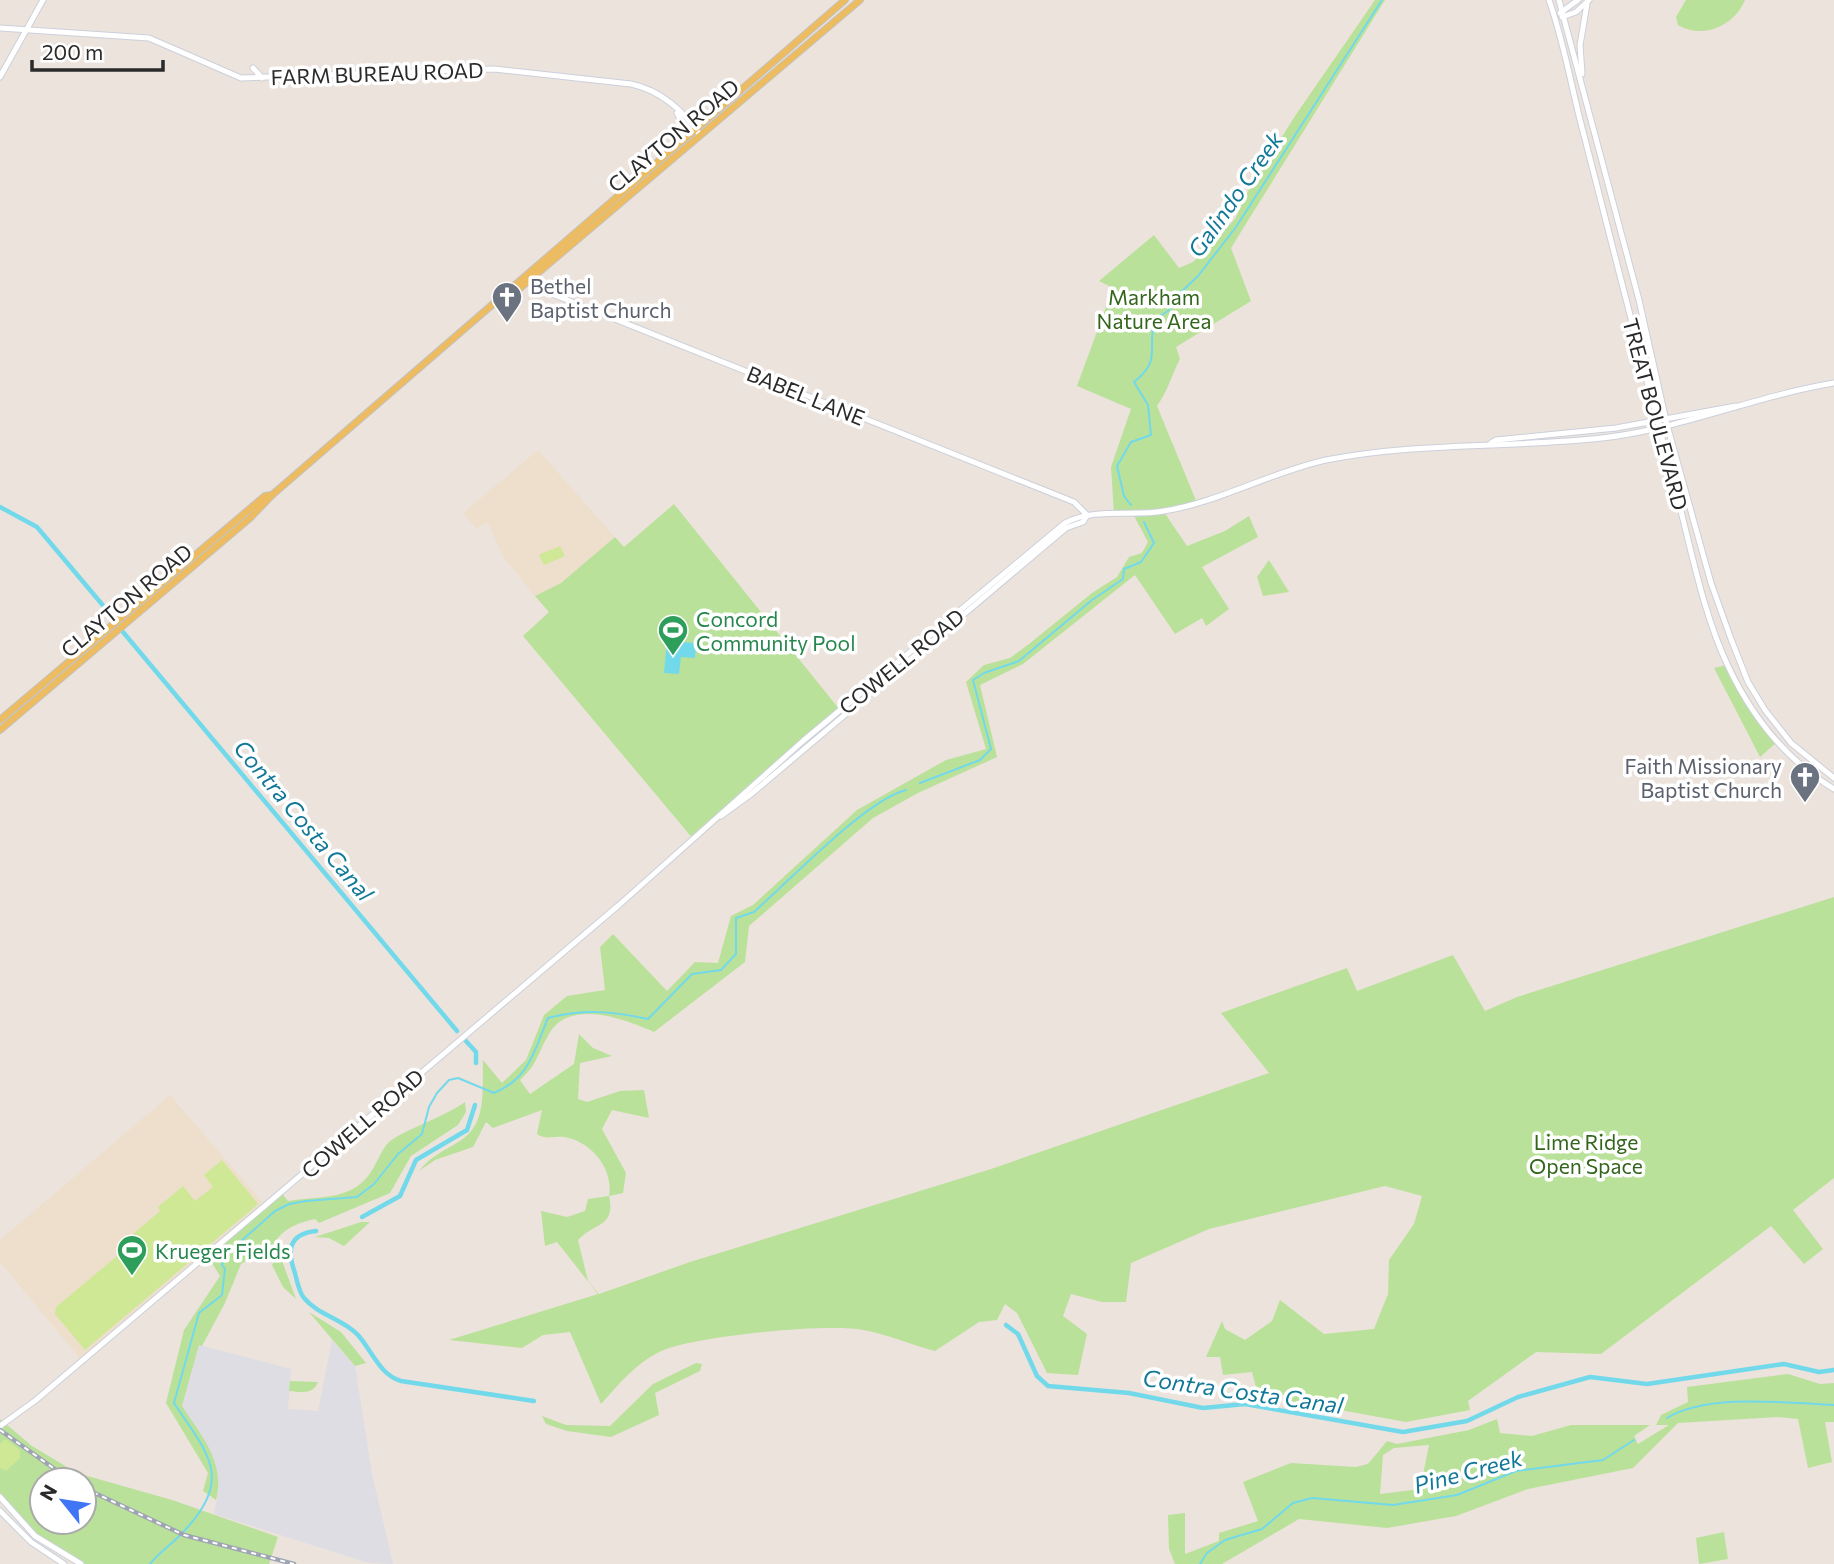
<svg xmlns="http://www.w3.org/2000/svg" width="1834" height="1564" viewBox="0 0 1834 1564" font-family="Commissioner,sans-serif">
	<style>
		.industrial { fill: #dedde4 }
		.education { fill: #eddfcc }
		.green { fill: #bae19a; fill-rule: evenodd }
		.pitch { fill: #cee896 }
		.water { fill: #72d9eb }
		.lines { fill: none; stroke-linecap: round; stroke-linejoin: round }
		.stream { stroke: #72d9eb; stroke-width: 2 }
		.canal { stroke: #72d9eb; stroke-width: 4.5 }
		.secondary-casing { stroke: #cbd0db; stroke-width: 7 }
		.primary-casing { stroke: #c3c3c3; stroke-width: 8 }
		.secondary { stroke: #fff; stroke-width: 5 }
		.primary { stroke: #edbc60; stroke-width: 6 }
		.rail-casing { stroke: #9fa4b4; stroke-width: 4.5 }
		.rail { stroke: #fff; stroke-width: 2; stroke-dasharray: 5; stroke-linecap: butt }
		.labels { text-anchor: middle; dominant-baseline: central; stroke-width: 7; stroke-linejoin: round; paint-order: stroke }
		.street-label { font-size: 21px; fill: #2a2a2a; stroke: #fff }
		.worship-label { font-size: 21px; fill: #5b616d; stroke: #fff; text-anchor: start }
		.park-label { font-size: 21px; fill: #33651c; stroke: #fff }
		.leisure-label { font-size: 21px; fill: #27864d; stroke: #fff; text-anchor: start }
		.water-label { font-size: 23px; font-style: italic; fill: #117897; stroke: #fff }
	</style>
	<rect width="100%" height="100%" fill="#ece3dc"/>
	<polygon class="industrial" points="332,1340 355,1366 372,1474 393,1564 369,1563 214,1514 219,1487 182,1406 199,1345 291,1369 288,1409 318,1411"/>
	<g class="education">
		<polygon points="538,450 615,537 561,583 535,596 503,557 488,523 476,528 463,513"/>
		<polygon points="170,1095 266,1206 82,1361 0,1262 0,1240"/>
	</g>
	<g class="green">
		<path d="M 1375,0 L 1385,0 L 1231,248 L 1251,301 L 1176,347 L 1180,359 C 1171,376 1168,391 1157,406 L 1197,503 L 1164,512 L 1187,546 L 1225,531 L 1249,516 L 1258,537 L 1202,567 L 1229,609 L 1206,626 L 1202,618 L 1175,634 L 1135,575 L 1023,664 L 980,685 L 997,757 L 918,793 L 873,818 L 749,926 L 745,962 L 654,1032 C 625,1019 569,998 549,1034 C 537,1054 538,1064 520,1080 L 530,1094 L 574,1064 L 579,1034 L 593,1048 L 612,1056 L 580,1063 L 578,1099 L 587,1102 L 620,1091 L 644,1090 L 649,1118 L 612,1110 L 602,1129 L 626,1173 L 623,1193 L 609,1196 C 616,1227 595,1222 578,1240 L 588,1281 L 599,1294 L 690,1262 L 991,1169 L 1269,1073 L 1221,1013 L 1347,968 L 1357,991 L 1453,955 L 1485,1011 L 1517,997 L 1834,897 L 1834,1178 L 1793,1210 L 1823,1249 L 1804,1264 L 1771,1226 L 1601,1354 L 1536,1352 L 1468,1401 L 1470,1410 L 1406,1422 L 1258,1395 L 1252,1372 L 1223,1375 L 1220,1357 L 1206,1357 L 1222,1321 L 1225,1329 L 1245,1340 L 1272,1321 L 1280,1300 L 1324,1334 L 1374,1329 L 1388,1294 L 1389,1260 L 1414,1224 L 1422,1196 L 1385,1186 L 1209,1229 L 1131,1263 L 1126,1302 L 1102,1302 L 1071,1294 L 1063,1316 L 1087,1334 L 1078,1375 L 1047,1373 L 1017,1313 L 1005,1304 L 997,1320 L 979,1322 L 935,1351 C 911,1345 887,1334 863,1330 C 827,1323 694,1336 661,1351 C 636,1363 619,1384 601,1404 L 570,1332 L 543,1335 L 522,1348 L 449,1340 L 598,1294 L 557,1242 L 545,1246 L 541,1211 L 567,1217 L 585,1211 L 588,1199 L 609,1196 C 614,1169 591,1141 564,1137 C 554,1136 545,1140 537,1134 L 542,1110 L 493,1128 L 486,1122 L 473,1147 L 435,1160 L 419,1171 C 429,1158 441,1152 455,1144 C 488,1127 482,1093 483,1060 L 502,1083 L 526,1060 L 544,1015 L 567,996 L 605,990 L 600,947 L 613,934 L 667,991 L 695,962 L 718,963 L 731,916 L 753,905 L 857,810 L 946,760 L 986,749 L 966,682 L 984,665 L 1010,658 L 1029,644 L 1092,593 L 1117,577 L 1129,557 L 1142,553 L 1148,542 L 1133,514 L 1114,514 L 1111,467 L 1131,409 L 1077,386 L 1113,288 L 1099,281 L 1154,235 L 1179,268 L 1193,262 L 1235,219 L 1247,193 L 1295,116 Z"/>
		<path d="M 1686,0 L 1745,0 C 1735,25 1703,40 1678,25 L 1676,17 Z"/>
		<polygon points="674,504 840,710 694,840 523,636 549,612 535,596 561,583 615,537 624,547"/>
		<polygon points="1269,560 1289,592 1263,596 1257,577"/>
		<polygon points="1727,665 1759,720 1777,742 1760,757 1714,668"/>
		<path d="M 465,1102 L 466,1112 L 458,1125 L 411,1156 L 390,1193 L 319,1223 L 315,1219 C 297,1223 282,1229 273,1245 C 269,1251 268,1255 263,1259 L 253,1256 L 241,1264 L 225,1303 L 202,1346 L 199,1345 L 182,1406 C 201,1435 226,1463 216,1500 L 203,1491 L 208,1473 L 166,1403 L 184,1330 L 220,1276 L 207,1255 L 281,1192 L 288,1201 C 316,1196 349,1201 368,1176 C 376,1166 380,1152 388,1143 C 400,1131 445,1117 465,1102 Z"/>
		<polygon points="361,1222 370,1222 344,1246 329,1238 315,1237"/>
		<polygon points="275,1258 281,1258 296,1299 283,1287 272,1265"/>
		<polygon points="309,1312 341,1332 366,1363 355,1366"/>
		<polygon points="696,1363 702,1364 700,1371 655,1393 659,1415 611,1437 567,1431 546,1424 542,1416 566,1425 610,1426 653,1384"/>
		<path d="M 1788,1374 L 1820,1384 L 1834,1383 L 1834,1422 L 1825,1422 L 1832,1462 L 1808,1468 L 1798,1419 L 1778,1417 L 1678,1423 L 1633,1468 L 1528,1489 L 1456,1516 L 1387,1528 L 1299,1519 L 1222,1564 L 1175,1564 L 1169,1549 L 1168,1515 L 1185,1513 L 1185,1554 L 1219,1541 L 1219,1533 L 1258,1521 L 1243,1482 L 1291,1463 L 1356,1467 L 1368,1464 L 1387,1441 L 1397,1444 L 1469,1430 L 1497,1419 L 1500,1433 L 1532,1436 L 1571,1425 L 1650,1425 L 1634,1436 L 1638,1444 L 1669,1425 L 1656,1425 L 1661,1415 L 1688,1402 L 1687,1387 ZM 1429,1445 L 1420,1489 L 1380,1494 L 1383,1455 L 1394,1448 Z"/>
		<path d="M 290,1381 L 318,1382 C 313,1395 301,1392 289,1391 Z"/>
		<path d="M 0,1419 L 32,1446 L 77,1473 L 172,1500 L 278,1537 L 269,1564 L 81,1564 L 49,1547 L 0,1497 ZM 42,1480 L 84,1480 L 84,1522 L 42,1522 Z"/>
		<polygon points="1724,1532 1728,1559 1699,1564 1696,1538"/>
	</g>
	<g class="pitch">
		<polygon points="560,546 565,556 544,565 539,555 552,549 555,553 553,549"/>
		<polygon points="222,1160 258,1204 85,1350 55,1314 56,1307 129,1246 125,1241 160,1211 158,1207 183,1186 195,1201 213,1187 204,1175"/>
		<polygon points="5,1439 20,1450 20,1458 6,1471 0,1468 0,1444"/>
	</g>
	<polygon class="water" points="667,641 696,643 695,658 681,657 679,674 664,673"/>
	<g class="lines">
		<g class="stream">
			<path d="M 1131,505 L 1124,496 L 1117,466 L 1131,442 L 1151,435 L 1148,405 L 1134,382 C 1163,359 1146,349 1155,319 L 1168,311 L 1178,295 L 1198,276 L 1236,227 L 1382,0"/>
			<polyline points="920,783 980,760 991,749 973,680 984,673 1019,661 1092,600 1123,579 1124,569 1141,562 1154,543 1144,522"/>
			<path d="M 1667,1418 C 1709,1393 1786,1403 1834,1405"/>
			<path d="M 150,1564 C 160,1551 174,1543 185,1530 C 234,1477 207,1453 174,1403 L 199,1313 L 222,1295 L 225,1269 L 222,1265 L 229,1252 L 275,1211 L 289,1204 L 306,1201 L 357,1197 L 374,1184 L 398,1154 L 422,1134 L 429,1107 L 437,1093 L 449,1080 L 458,1078 L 494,1093 C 530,1078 534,1051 548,1018 C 583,1009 612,1011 648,1019 L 692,974 L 721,970 L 736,954 L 736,918 L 754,912 C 789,881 866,800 906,790"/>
			<polyline points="1200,1564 1207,1553 1225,1540 1262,1529 1293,1503 1312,1498 1393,1505 1457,1495 1516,1471 1603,1460 1634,1440"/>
		</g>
		<g class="canal">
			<polyline points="0,507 37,527 111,615"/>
			<polyline points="123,632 457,1031"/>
			<polyline points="465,1040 476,1052 476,1063"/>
			<polyline points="362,1217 400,1196 416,1160 467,1130 475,1105"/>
			<path d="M 316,1231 C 288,1234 287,1251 295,1273 C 297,1281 299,1292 304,1298 C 318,1315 343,1319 358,1335 C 372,1351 380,1375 401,1381 L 534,1401"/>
			<polyline points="1006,1325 1018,1334 1037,1376 1048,1386 1129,1393 1203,1408 1245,1404 1403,1432 1467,1421 1518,1397 1590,1377 1647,1384 1784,1364 1819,1372 1834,1370"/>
		</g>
		<g class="secondary-casing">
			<g id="secondary">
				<path d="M 1549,0 C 1565,45 1572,92 1585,139 C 1615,255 1644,372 1675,488 C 1691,547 1702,611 1728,666 C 1752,717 1786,760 1834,789"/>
				<polyline points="1559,0 1639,300 1667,425 1711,583 1731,639 1748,682 1765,710 1791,743 1834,778"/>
				<polyline points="1560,13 1578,0"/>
				<polyline points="1562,17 1576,12 1589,0"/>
				<path d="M 0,28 L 149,38 L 241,78 L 494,69 L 631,84 C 660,90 684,111 700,135"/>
				<polyline points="253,68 262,78"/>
				<polyline points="1582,74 1580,45 1587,4"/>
				<polyline points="0,77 43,0"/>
				<polyline points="677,113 684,126 677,142"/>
				<polyline points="527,280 552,294 1074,502 1087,515"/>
				<polyline points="1491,443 1496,440 1616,428 1736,406"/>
				<polyline points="721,816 750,795 1066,528 1083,522 1087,515"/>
				<path d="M 0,1426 L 36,1400 L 619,905 L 803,741 L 1065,523 C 1095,507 1132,517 1164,511 C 1220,502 1271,472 1326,460 C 1417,442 1511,448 1602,438 C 1681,429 1755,396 1834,383"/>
				<polyline points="0,1497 35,1536 81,1564"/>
				<polyline points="0,1511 31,1542 64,1564"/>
			</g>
		</g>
		<g class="primary-casing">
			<g id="primary">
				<polyline points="508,294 513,294 860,0"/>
				<polyline points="0,720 265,496 272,495"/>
				<polyline points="0,730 250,518 272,495 845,0"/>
			</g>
		</g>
		<use href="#secondary" class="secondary"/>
		<use href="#primary" class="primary"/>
		<g class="rail-casing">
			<g id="rail">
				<polyline points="0,1430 70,1480"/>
				<polyline points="84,1488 184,1535 294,1564"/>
			</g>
		</g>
		<use href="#rail" class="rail"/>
	</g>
	<defs>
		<g id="church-pin" transform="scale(1.575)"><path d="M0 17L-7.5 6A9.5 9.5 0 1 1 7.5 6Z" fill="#6b7280" stroke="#fff"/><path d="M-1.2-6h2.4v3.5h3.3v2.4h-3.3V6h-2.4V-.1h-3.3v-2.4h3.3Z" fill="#fff"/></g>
		<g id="stadium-pin" transform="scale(1.575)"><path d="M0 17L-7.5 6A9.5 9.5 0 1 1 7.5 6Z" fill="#2e9e5b" stroke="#fff"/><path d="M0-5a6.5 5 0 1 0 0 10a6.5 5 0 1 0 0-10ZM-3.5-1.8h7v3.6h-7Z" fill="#fff"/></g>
	</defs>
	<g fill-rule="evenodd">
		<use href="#church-pin" x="507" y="297"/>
		<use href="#stadium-pin" x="673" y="630"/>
		<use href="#church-pin" x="1805" y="777"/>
		<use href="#stadium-pin" x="132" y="1250"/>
	</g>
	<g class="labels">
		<g class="street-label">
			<text transform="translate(377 73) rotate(-2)">FARM BUREAU ROAD</text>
			<text transform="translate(673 135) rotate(-40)">CLAYTON ROAD</text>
			<text transform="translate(806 395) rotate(22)">BABEL LANE</text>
			<text transform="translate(1656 414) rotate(75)">TREAT BOULEVARD</text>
			<text transform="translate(126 600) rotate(-40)">CLAYTON ROAD</text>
			<text transform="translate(901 661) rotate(-39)">COWELL ROAD</text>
			<text transform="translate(362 1123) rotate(-41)">COWELL ROAD</text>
		</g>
		<g class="worship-label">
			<text x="530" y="285">Bethel<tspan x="530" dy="24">Baptist Church</tspan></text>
			<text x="1782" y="765" text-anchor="end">Faith Missionary<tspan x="1782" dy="24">Baptist Church</tspan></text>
		</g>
		<g class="park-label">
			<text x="1154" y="296">Markham<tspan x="1154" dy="24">Nature Area</tspan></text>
			<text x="1586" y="1141">Lime Ridge<tspan x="1586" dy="24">Open Space</tspan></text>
		</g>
		<g class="leisure-label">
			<text x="696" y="618">Concord<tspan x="696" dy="24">Community Pool</tspan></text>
			<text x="155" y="1250">Krueger Fields</text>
		</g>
		<g class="water-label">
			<text transform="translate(1235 194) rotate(-55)">Galindo Creek</text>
			<text transform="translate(304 820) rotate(50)">Contra Costa Canal</text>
			<text transform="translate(1243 1391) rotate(8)">Contra Costa Canal</text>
			<text transform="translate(1468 1471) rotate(-15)">Pine Creek</text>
		</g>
	</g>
	<g transform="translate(63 1501) rotate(300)"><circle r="33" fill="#ffffff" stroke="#aaaaaa" stroke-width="2"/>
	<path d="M0-5L12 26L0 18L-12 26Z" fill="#4076f5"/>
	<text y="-10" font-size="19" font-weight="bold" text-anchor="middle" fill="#2a2a2a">N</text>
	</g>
	<path d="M32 60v10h131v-10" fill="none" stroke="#2a2a2a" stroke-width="3.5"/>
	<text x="42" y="60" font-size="21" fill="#2a2a2a" stroke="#ffffff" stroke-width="5" paint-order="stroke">200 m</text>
</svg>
